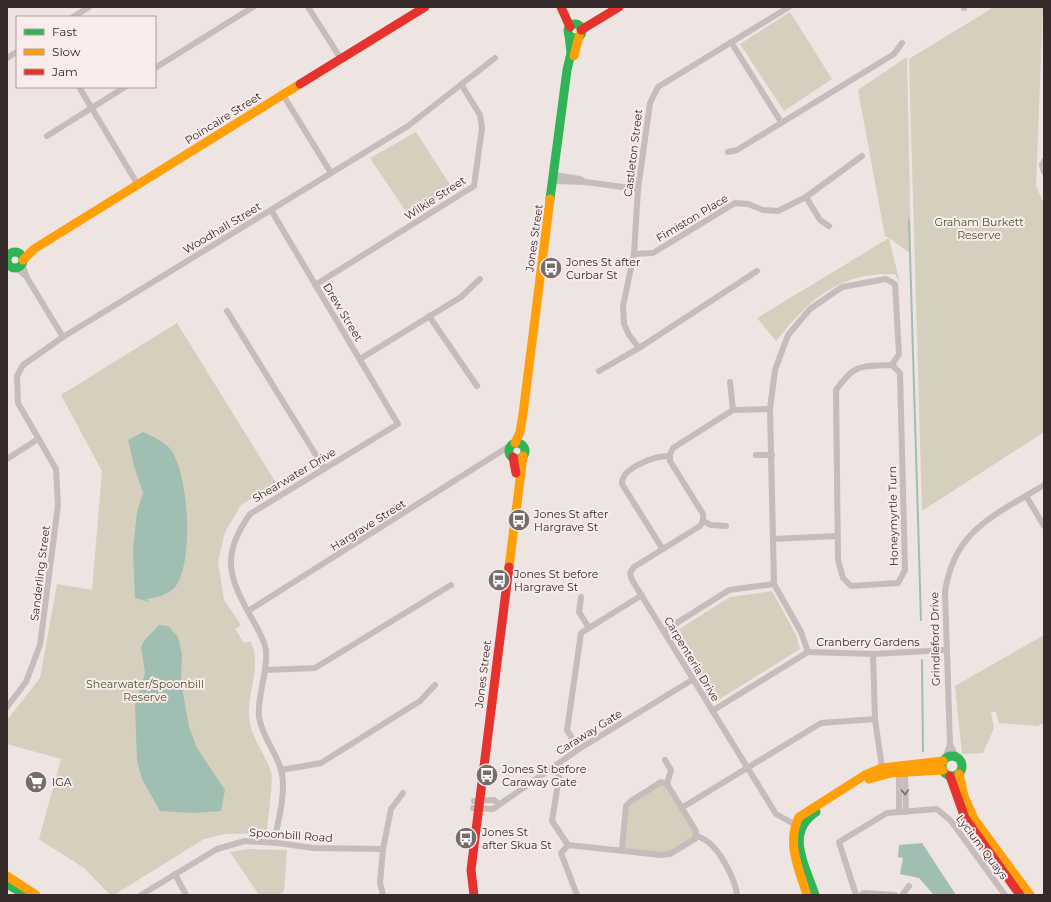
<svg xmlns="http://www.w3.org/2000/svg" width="1051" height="902" viewBox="0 0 1051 902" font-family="Montserrat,sans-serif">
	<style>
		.green { fill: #d5cfbd }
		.water { fill: #a0beb1 }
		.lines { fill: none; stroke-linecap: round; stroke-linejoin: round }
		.stream { stroke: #a0beb1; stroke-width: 2 }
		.street { stroke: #c6bcbb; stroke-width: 6 }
		.fast { stroke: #30b455; stroke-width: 9 }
		.slow { stroke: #ff9f0a; stroke-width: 9 }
		.jam { stroke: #e5322d; stroke-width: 9 }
		.oneway { stroke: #776c6c }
		.labels { text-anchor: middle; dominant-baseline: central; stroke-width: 4; stroke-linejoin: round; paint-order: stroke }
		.street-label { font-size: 11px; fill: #372a2b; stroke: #f9eceb }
		.park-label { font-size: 11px; fill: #54532e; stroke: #f9eceb }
		.poi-label { font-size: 11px; fill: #372a2b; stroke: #f9eceb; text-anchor: start }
	</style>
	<rect width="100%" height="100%" fill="#eee4e2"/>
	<g class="green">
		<polygon points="994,7 1043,7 1036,186 1044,204 1044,432 922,511 909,59"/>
		<polygon points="790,12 832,79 784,111 740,44"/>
		<path d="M 907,57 L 911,254 L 889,238 L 900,283 L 895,274 C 838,272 810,299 776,341 L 757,318 L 889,238 L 885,236 L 858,90 Z"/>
		<polygon points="416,132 452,188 409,216 370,158"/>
		<path d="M 177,323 L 276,483 L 241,505 L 225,532 L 218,562 L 224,600 L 241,625 L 235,629 L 244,643 L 250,641 C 263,662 247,693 249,716 C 250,737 265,753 271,772 C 274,780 267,822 267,833 L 225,834 L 204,839 L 114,895 L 110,895 L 84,868 L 39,839 L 61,759 L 7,744 L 7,720 L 40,678 L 57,584 L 92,590 L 102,471 L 61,395 Z"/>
		<polygon points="772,591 796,635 800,649 715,702 673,633 730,597"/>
		<polygon points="1044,635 1044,723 1037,726 999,723 996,712 991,712 994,728 983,753 962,754 955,686"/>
		<polygon points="661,782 667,784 697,836 670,854 622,849 626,806"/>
		<polygon points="248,849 287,850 284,891 278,895 259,895 230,852"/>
	</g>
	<g class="water">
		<path d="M 143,432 C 152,436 165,442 171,450 C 189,476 194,559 176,586 C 170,594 156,598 146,599 L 150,602 L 135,598 L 133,550 L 137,512 L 143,493 L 134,466 L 128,440 Z"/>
		<polygon points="159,625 168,626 178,637 182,655 181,682 189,727 197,748 225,790 221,811 193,813 160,811 142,779 137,761 135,707 145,673 141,647 144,641"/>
		<polygon points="922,843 956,895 934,895 919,878 900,874 903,858 898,857 899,845"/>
	</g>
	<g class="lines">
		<g class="stream">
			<polyline points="909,220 921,620"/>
			<polyline points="922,660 923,751"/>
		</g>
		<g class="street">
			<polyline points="308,7 341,59"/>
			<polyline points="964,7 964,8"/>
			<polyline points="73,17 89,7"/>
			<polyline points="731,42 781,122"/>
			<polyline points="7,58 17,52"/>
			<polyline points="155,68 253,7"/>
			<polyline points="79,87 138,185"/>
			<polyline points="283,95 331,173"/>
			<polyline points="47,136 125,87"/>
			<polyline points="728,152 737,150 894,54 902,43"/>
			<polyline points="1044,161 1042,165 1044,172"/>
			<polyline points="554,175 580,179 585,182"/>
			<polyline points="554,181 585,182 638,189"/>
			<polyline points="806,197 820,220 829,226"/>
			<path d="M 271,210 L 398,424 L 250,514 C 221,555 228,576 251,617 C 257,627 264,639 266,650 C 268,673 257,695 259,717 C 262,737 276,751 281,770 C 287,790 278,822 274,842"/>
			<polyline points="634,254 653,253 735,203 748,204 763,210 778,211 806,197 862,156"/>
			<polyline points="22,262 26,276 63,337"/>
			<polyline points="15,267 26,276"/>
			<polyline points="315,285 474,186 482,128 480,115 461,84"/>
			<polyline points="227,311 324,468"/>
			<polyline points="429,316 477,386"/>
			<polyline points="639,348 629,335 624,324 623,306 634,254 638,189 650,103 658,87 789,7"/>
			<polyline points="360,359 461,297 480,279"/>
			<path d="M 892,365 L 900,373 L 905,570 L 898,583 L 851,586 L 843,578 L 838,560 L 836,390 C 856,362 861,367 892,365 Z"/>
			<polyline points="599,371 639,348 757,271"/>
			<polyline points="730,382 733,410"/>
			<polyline points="770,409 733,410 673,448 670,454 670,461 703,514 703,521 700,526 634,567 630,573 632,580 776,814 794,824"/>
			<polyline points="756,455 772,455"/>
			<polyline points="7,459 38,439"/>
			<polyline points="1026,496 1044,526"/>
			<polyline points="703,521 711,525 726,526"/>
			<polyline points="773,539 837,536"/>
			<path d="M 662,548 L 622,484 C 621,468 656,455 670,456"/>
			<polyline points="581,597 579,612 589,628"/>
			<polyline points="248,611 511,445"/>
			<polyline points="664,631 729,590 774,584"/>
			<polyline points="808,652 801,632 774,584 770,409 775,370 788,335 810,309 842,287 886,279 895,284 899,354 892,365"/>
			<polyline points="873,654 875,719 882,768"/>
			<polyline points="265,670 315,668 451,585"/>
			<polyline points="7,707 26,682 40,645 58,505 56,469 18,403 17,376 23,365 63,337 408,126 495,58"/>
			<polyline points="712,711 808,652 873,654 946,650"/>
			<polyline points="950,744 956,757"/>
			<polyline points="579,749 567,730 581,633 642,595"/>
			<path d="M 945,759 L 950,744 L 945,592 C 954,529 996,515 1044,485"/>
			<polyline points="665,760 671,770 667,784"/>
			<polyline points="555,765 559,777 552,821 568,845 661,855 670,854 695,839 696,831 667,784 661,782 631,801 626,806 622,849"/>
			<polyline points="281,770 321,763 420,701 435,685"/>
			<polyline points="899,773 899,812"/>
			<polyline points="905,773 906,812"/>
			<polyline points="474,801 494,800 499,804"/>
			<polyline points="683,807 821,723 875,719"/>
			<polyline points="473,808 493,809 579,749 692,680"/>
			<path d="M 697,836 C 701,838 705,839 708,842 C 720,850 736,881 737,895"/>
			<polyline points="568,845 561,853 577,895"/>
			<polyline points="175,874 186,895"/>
			<polyline points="141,895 217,849 245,841 278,843 313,848 383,849"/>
			<polyline points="383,895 380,883 383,849 391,809 403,793"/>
			<polyline points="856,895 839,842 887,813 937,809 951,821 1005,895"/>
			<polyline points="861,895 864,893 895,895"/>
			<polyline points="902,895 909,886"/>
		</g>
		<g class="fast">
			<circle cx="575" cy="31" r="7"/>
			<polyline points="550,199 567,70 571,53 569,35"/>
			<circle cx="15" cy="260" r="8"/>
			<circle cx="517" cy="451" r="8"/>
			<circle cx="952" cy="766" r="10"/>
			<polyline points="7,884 25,895"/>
			<path d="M 815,895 C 806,867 784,833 816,812"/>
		</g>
		<g class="slow">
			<polyline points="574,56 579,36"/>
			<polyline points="23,260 34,249 300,84"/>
			<polyline points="515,443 520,432 523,414 550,199"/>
			<polyline points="509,567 523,456"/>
			<polyline points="959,774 964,796 974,819 1030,895"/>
			<polyline points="869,779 891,773 943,770"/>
			<polyline points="7,876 36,895"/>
			<path d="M 807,895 C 799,869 786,843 799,817 L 865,775 L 882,768 L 943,761"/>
		</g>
		<g class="jam">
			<polyline points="561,7 570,27"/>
			<polyline points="581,30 619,7"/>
			<polyline points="300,84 425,7"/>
			<polyline points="513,457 516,473"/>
			<polyline points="950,776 965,818 1020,895"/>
			<polyline points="474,895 471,870 509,567"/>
		</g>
	</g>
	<defs><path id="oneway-chevron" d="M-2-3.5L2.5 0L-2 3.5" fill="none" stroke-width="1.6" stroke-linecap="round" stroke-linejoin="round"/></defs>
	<use class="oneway" href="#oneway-chevron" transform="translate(905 792) rotate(88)"/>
	<defs>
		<g id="bus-disc" transform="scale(1.15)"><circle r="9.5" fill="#776b6b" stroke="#f9eceb"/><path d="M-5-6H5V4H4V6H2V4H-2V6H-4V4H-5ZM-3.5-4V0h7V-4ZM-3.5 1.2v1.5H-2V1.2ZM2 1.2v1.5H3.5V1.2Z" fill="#fff"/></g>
		<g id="supermarket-disc" transform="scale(1.15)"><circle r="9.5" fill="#776b6b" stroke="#f9eceb"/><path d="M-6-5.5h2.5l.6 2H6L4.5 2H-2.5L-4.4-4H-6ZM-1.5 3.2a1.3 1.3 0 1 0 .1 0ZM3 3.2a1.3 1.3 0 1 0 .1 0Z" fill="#fff"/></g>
	</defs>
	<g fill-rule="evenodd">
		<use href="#bus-disc" x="551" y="268"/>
		<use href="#bus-disc" x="519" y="520"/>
		<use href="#bus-disc" x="499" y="580"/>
		<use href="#bus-disc" x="487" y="775"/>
		<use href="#supermarket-disc" x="36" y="782"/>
		<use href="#bus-disc" x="466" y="838"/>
	</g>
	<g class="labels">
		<g class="street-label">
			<text transform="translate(223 118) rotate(-32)">Poincaire Street</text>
			<text transform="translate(633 153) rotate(-83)">Castleton Street</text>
			<text transform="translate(435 198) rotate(-33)">Wilkie Street</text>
			<text transform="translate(692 218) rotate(-31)">Fimiston Place</text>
			<text transform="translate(222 228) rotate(-31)">Woodhall Street</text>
			<text transform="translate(534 238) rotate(-82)">Jones Street</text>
			<text transform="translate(343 312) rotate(59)">Drew Street</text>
			<text transform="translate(294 475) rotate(-31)">Shearwater Drive</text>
			<text transform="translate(893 516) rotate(-91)">Honeymyrtle Turn</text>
			<text transform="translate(368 525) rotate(-32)">Hargrave Street</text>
			<text transform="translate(40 573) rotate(-83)">Sanderling Street</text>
			<text transform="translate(935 639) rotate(-91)">Grindleford Drive</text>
			<text x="868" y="642">Cranberry Gardens</text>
			<text transform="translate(692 659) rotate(59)">Carpenteria Drive</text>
			<text transform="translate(483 674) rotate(-83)">Jones Street</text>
			<text transform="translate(589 732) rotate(-32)">Caraway Gate</text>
			<text transform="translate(291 835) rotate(4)">Spoonbill Road</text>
			<text transform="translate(982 847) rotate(53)">Lycium Quays</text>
		</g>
		<g class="park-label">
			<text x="979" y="222">Graham Burkett<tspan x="979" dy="13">Reserve</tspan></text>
			<text x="145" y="684">Shearwater/Spoonbill<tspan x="145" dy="13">Reserve</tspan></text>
		</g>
		<g class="poi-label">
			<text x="566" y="262">Jones St after<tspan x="566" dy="13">Curbar St</tspan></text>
			<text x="534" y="514">Jones St after<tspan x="534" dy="13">Hargrave St</tspan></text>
			<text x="514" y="574">Jones St before<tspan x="514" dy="13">Hargrave St</tspan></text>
			<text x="502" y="769">Jones St before<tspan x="502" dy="13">Caraway Gate</tspan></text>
			<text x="52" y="782">IGA</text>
			<text x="482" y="832">Jones St<tspan x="482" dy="13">after Skua St</tspan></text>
		</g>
	</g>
	<rect width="1051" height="902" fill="none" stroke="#372a2b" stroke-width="16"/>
	<rect x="16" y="16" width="140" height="72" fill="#f9eceb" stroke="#ab9e9e"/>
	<rect x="24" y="29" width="20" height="6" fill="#30b455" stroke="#ab9e9e"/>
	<text x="52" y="36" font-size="12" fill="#372a2b">Fast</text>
	<rect x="24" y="49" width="20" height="6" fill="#ff9f0a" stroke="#ab9e9e"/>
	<text x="52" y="56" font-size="12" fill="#372a2b">Slow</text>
	<rect x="24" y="69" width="20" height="6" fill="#e5322d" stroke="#ab9e9e"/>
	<text x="52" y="76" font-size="12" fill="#372a2b">Jam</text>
</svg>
